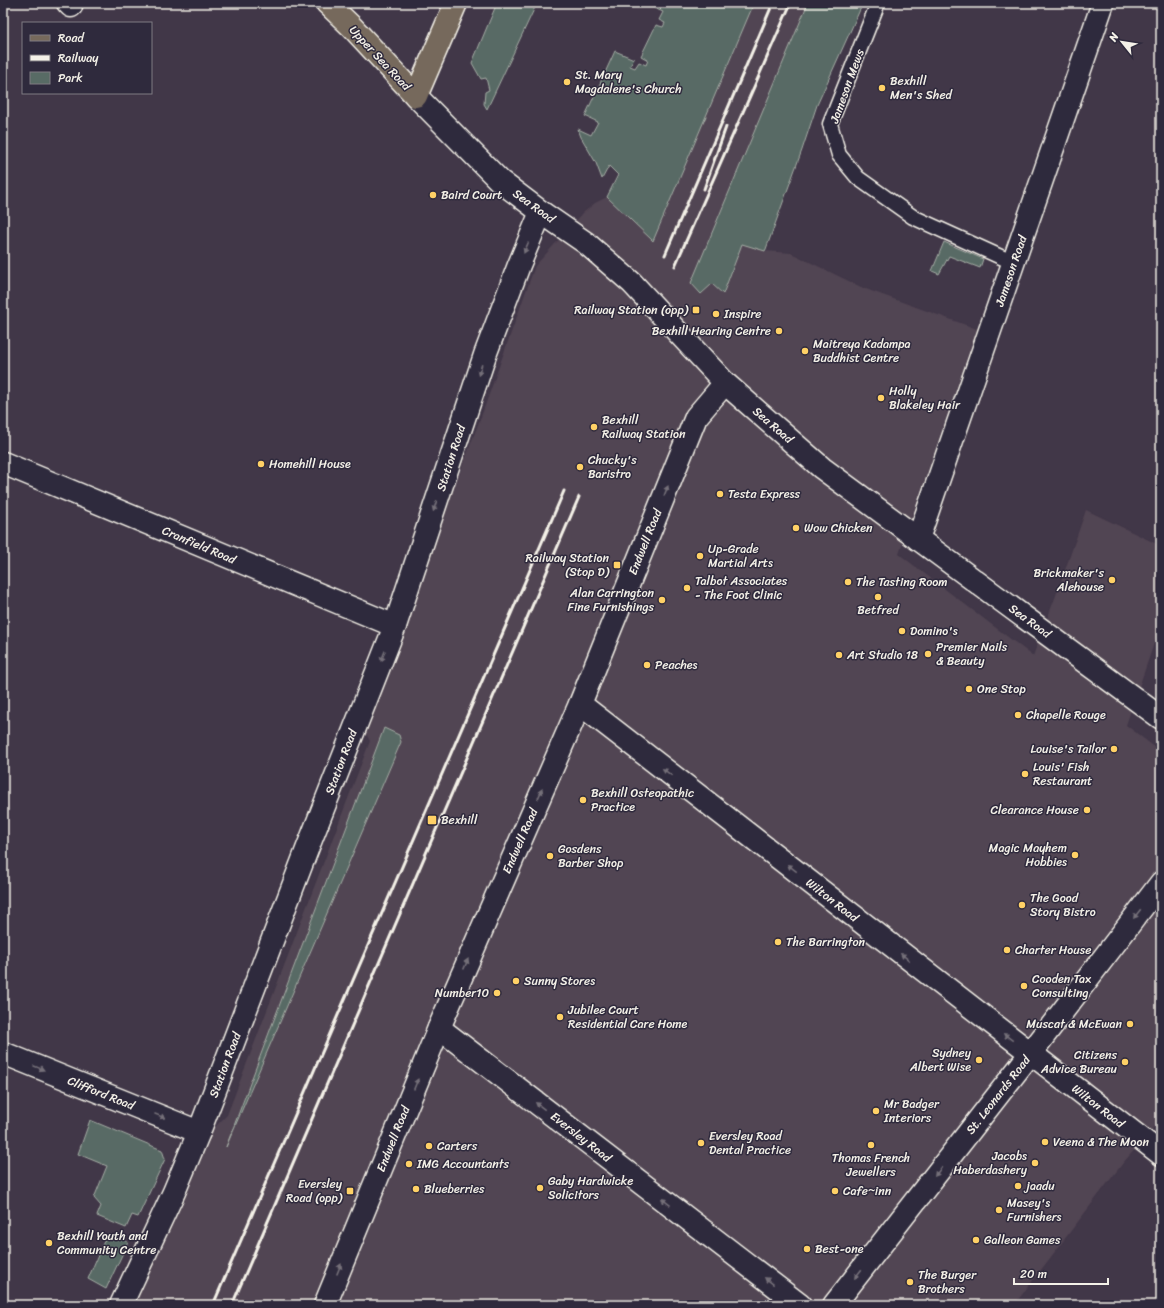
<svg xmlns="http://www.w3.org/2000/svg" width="1164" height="1308" viewBox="0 0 1164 1308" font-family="Sriracha,sans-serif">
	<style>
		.built { fill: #514452 }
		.green { fill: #586b65; stroke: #a6aea6 }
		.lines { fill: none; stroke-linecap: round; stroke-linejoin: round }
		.lane-casing { stroke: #f4f1e8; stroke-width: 17 }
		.street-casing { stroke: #f4f1e8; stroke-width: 25 }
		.secondary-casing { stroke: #f4f1e8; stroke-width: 25 }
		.primary-casing { stroke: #f4f1e8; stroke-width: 25 }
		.lane { stroke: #2f2a3d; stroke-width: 14 }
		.street { stroke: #2f2a3d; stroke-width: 22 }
		.secondary { stroke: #2f2a3d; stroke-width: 22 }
		.primary { stroke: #76695c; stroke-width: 22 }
		.rail { stroke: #f4f1e8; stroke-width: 3 }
		.oneway { fill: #747079 }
		.poi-dot { fill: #ffd166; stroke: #2f2a3d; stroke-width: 1.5 }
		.labels { text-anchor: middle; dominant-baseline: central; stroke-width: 3; stroke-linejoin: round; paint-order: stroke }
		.street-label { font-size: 12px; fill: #f4f1e8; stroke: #2f2a3d }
		.poi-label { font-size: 12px; fill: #f4f1e8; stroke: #2f2a3d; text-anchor: start }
	</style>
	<rect width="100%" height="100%" fill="#413748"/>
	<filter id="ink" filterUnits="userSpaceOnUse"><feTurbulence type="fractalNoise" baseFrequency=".025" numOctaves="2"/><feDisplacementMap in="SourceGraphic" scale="8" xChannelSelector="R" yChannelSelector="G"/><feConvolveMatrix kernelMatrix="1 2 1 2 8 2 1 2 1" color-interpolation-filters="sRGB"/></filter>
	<g filter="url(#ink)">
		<polygon class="built" points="699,3 863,3 817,105 802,150 765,251 791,253 863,288 977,329 899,554 1033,656 1058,590 1086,510 1161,546 1161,623 1126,725 1161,752 1161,1119 1123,1163 1014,1305 130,1305 206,1136 227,1115 370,741 363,728 482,414 535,266 583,213 595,203 607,197"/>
		<g class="green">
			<polygon points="497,3 537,3 487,109 484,104 485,92 489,90 486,78 481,79 472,63"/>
			<polygon points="656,3 754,3 653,241 607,197 618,175 609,166 602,179 596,163 581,137 578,129 591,135 598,122 585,116 615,51 634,59 630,66 635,68 639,62 646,65 648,60 641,56 656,25 663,27 665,23 659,20 663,12 654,8"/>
			<polygon points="808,3 863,3 817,105 802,150 766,249 765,251 742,244 723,294 712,284 701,294 691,283"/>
			<polygon points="944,242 983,259 980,268 949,256 939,274 932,271"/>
			<polygon points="384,728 399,735 401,742 226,1147"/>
			<polygon points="90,1120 162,1150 165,1159 138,1217 132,1215 126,1228 97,1216 101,1206 94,1198 107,1166 78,1154"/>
			<polygon points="107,1234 128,1242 106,1289 88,1279"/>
		</g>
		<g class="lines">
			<g class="lane-casing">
				<polyline id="lane" points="878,3 830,124 839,155 858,178 913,217 1014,263"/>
			</g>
			<g class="street-casing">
				<g id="street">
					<polyline points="68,3 71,6"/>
					<polyline points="3,463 395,626"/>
					<polyline points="918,539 1103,3"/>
					<polyline points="580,704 1161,1154"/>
					<polyline points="439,1028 800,1305"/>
					<polyline points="325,1305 439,1028 580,704 696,417 725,383"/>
					<polyline points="834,1305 1030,1054 1161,883"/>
				</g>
			</g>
			<g class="secondary-casing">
				<g id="secondary">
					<polyline points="416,96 500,181 541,212 586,243 632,283 725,383 822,468 1161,718"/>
					<polyline points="3,1053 199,1132"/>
					<polyline points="121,1305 174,1192 199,1132 308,847 395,626 485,355 519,265 541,212"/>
				</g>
			</g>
			<g class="primary-casing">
				<polyline id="primary" points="327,3 352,27 416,96 456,3"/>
			</g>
			<use href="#lane" class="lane"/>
			<use href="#street" class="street"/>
			<use href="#secondary" class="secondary"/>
			<use href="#primary" class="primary"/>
			<g class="rail">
				<polyline points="704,189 726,127"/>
				<polyline points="665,255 773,3"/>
				<polyline points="675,266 791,3"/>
				<polyline points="213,1305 564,491"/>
				<polyline points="232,1305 579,497"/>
			</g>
		</g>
		<defs><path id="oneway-solid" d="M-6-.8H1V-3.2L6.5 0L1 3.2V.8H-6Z"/></defs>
		<g class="oneway">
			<use href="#oneway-solid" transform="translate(526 248) rotate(113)"/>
			<use href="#oneway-solid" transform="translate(480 370) rotate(108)"/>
			<use href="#oneway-solid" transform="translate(666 491) rotate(-68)"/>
			<use href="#oneway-solid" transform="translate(435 506) rotate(108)"/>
			<use href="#oneway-solid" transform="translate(383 656) rotate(112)"/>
			<use href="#oneway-solid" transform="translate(667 772) rotate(-142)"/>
			<use href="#oneway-solid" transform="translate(540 794) rotate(-66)"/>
			<use href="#oneway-solid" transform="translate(792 868) rotate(-142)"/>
			<use href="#oneway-solid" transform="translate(1137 914) rotate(128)"/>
			<use href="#oneway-solid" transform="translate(905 957) rotate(-142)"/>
			<use href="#oneway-solid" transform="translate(466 964) rotate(-67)"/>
			<use href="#oneway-solid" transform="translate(1008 1037) rotate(-143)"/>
			<use href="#oneway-solid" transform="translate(39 1068) rotate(22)"/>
			<use href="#oneway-solid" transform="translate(416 1084) rotate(-68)"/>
			<use href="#oneway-solid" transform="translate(540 1106) rotate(-142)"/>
			<use href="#oneway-solid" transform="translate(160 1116) rotate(22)"/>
			<use href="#oneway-solid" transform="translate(938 1172) rotate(128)"/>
			<use href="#oneway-solid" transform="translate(666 1202) rotate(-142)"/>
			<use href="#oneway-solid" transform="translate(339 1269) rotate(-68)"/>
			<use href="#oneway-solid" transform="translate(858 1274) rotate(128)"/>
			<use href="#oneway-solid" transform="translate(769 1281) rotate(-142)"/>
		</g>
	</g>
	<g class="poi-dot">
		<circle cx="567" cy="82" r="4"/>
		<circle cx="882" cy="88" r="4"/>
		<circle cx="433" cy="195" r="4"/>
		<rect x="692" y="306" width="8" height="8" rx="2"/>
		<circle cx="716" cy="314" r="4"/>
		<circle cx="779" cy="331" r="4"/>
		<circle cx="805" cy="351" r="4"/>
		<circle cx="881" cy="398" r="4"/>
		<circle cx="594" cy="427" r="4"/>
		<circle cx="261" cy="464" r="4"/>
		<circle cx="580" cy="467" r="4"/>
		<circle cx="720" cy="494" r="4"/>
		<circle cx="796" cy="528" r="4"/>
		<circle cx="700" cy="556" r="4"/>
		<rect x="613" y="561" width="8" height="8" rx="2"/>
		<circle cx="1112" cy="580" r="4"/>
		<circle cx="848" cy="582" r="4"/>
		<circle cx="687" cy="588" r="4"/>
		<circle cx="878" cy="597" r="4"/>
		<circle cx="662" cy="600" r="4"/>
		<circle cx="902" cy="631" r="4"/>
		<circle cx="928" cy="654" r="4"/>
		<circle cx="839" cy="655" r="4"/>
		<circle cx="647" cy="665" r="4"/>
		<circle cx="969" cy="689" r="4"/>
		<circle cx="1018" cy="715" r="4"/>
		<circle cx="1114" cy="749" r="4"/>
		<circle cx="1025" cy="774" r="4"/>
		<circle cx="583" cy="800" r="4"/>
		<circle cx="1087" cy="810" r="4"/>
		<rect x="427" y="815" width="10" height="10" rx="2"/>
		<circle cx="1075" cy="855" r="4"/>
		<circle cx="550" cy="856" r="4"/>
		<circle cx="1022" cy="905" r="4"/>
		<circle cx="778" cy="942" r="4"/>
		<circle cx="1007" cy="950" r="4"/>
		<circle cx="516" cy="981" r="4"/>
		<circle cx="1024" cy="986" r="4"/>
		<circle cx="497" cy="993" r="4"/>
		<circle cx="560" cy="1017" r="4"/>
		<circle cx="1130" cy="1024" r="4"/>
		<circle cx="979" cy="1060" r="4"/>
		<circle cx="1125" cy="1062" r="4"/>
		<circle cx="876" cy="1111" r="4"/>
		<circle cx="1045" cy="1142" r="4"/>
		<circle cx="701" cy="1143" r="4"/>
		<circle cx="871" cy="1145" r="4"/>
		<circle cx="429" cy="1146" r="4"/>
		<circle cx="1035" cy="1163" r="4"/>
		<circle cx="409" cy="1164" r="4"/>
		<circle cx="1018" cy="1186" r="4"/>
		<circle cx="540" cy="1188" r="4"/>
		<circle cx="416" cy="1189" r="4"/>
		<rect x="346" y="1187" width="8" height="8" rx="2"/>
		<circle cx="835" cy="1191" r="4"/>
		<circle cx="999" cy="1210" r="4"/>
		<circle cx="976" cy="1240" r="4"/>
		<circle cx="49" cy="1243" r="4"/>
		<circle cx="807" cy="1249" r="4"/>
		<circle cx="910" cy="1282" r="4"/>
	</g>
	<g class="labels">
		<g class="street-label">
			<text transform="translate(380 58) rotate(47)">Upper Sea Road</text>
			<text transform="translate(847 86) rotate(-70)">Jameson Mews</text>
			<text transform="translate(534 206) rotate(36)">Sea Road</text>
			<text transform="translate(1011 271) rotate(-71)">Jameson Road</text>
			<text transform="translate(773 425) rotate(41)">Sea Road</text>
			<text transform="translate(451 458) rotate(-72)">Station Road</text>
			<text transform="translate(645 542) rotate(-68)">Endwell Road</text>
			<text transform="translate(199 545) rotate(23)">Cranfield Road</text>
			<text transform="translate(1030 621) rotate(36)">Sea Road</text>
			<text transform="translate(341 762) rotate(-69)">Station Road</text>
			<text transform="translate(520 841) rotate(-66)">Endwell Road</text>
			<text transform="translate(832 900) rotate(38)">Wilton Road</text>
			<text transform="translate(225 1065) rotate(-69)">Station Road</text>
			<text transform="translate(101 1093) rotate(22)">Clifford Road</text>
			<text transform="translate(998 1095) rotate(-52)">St. Leonards Road</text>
			<text transform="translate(1098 1106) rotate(38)">Wilton Road</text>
			<text transform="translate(581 1137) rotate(38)">Eversley Road</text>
			<text transform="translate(393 1139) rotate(-68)">Endwell Road</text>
		</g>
		<g class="poi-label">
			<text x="575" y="75">St. Mary<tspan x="575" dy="14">Magdalene's Church</tspan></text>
			<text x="890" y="81">Bexhill<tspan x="890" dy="14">Men's Shed</tspan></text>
			<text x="441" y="195">Baird Court</text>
			<text x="688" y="310" text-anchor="end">Railway Station (opp)</text>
			<text x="724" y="314">Inspire</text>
			<text x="771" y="331" text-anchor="end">Bexhill Hearing Centre</text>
			<text x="813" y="344">Maitreya Kadampa<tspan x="813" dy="14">Buddhist Centre</tspan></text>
			<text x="889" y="391">Holly<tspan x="889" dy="14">Blakeley Hair</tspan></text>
			<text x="602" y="420">Bexhill<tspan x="602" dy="14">Railway Station</tspan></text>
			<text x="588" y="460">Chucky's<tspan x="588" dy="14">Baristro</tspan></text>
			<text x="269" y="464">Homehill House</text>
			<text x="728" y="494">Testa Express</text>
			<text x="804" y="528">Wow Chicken</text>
			<text x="708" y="549">Up-Grade<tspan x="708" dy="14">Martial Arts</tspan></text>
			<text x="609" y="558" text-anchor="end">Railway Station<tspan x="609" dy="14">(Stop D)</tspan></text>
			<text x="1104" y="573" text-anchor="end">Brickmaker's<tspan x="1104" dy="14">Alehouse</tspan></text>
			<text x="695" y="581">Talbot Associates<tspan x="695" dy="14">- The Foot Clinic</tspan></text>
			<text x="856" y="582">The Tasting Room</text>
			<text x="654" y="593" text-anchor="end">Alan Carrington<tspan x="654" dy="14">Fine Furnishings</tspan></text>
			<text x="878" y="610" text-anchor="middle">Betfred</text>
			<text x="910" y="631">Domino's</text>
			<text x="936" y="647">Premier Nails<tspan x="936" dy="14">&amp; Beauty</tspan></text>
			<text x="847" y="655">Art Studio 18</text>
			<text x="655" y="665">Peaches</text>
			<text x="977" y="689">One Stop</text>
			<text x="1026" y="715">Chapelle Rouge</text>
			<text x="1106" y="749" text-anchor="end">Louise's Tailor</text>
			<text x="1033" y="767">Louis' Fish<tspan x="1033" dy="14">Restaurant</tspan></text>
			<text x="591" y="793">Bexhill Osteopathic<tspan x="591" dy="14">Practice</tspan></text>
			<text x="1079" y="810" text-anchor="end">Clearance House</text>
			<text x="441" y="820">Bexhill</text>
			<text x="1067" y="848" text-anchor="end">Magic Mayhem<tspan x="1067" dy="14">Hobbies</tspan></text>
			<text x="558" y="849">Gosdens<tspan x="558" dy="14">Barber Shop</tspan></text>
			<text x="1030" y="898">The Good<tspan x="1030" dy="14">Story Bistro</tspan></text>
			<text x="786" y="942">The Barrington</text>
			<text x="1015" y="950">Charter House</text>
			<text x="1032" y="979">Cooden Tax<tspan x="1032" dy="14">Consulting</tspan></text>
			<text x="524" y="981">Sunny Stores</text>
			<text x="489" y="993" text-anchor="end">Number10</text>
			<text x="568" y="1010">Jubilee Court<tspan x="568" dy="14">Residential Care Home</tspan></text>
			<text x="1122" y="1024" text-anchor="end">Muscat &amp; McEwan</text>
			<text x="971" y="1053" text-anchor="end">Sydney<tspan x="971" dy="14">Albert Wise</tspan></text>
			<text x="1117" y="1055" text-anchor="end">Citizens<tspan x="1117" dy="14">Advice Bureau</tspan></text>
			<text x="884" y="1104">Mr Badger<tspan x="884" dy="14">Interiors</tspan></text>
			<text x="709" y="1136">Eversley Road<tspan x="709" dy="14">Dental Practice</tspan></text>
			<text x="1053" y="1142">Veena &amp; The Moon</text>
			<text x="437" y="1146">Carters</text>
			<text x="1027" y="1156" text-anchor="end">Jacobs<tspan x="1027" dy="14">Haberdashery</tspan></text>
			<text x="871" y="1158" text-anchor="middle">Thomas French<tspan x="871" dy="14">Jewellers</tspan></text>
			<text x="417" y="1164">IMG Accountants</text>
			<text x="548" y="1181">Gaby Hardwicke<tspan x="548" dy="14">Solicitors</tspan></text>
			<text x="342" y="1184" text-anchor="end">Eversley<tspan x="342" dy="14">Road (opp)</tspan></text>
			<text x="1026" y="1186">jaadu</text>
			<text x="424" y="1189">Blueberries</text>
			<text x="843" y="1191">Cafe~inn</text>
			<text x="1007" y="1203">Masey's<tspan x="1007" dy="14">Furnishers</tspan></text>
			<text x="57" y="1236">Bexhill Youth and<tspan x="57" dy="14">Community Centre</tspan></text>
			<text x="984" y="1240">Galleon Games</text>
			<text x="815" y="1249">Best-one</text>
			<text x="918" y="1275">The Burger<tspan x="918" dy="14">Brothers</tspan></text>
		</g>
	</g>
	<rect width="1164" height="1308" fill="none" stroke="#2f2a3d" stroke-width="16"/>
	<rect x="8" y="8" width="1148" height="1292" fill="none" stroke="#f4f1e8" stroke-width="1.5" filter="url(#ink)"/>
	<rect x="22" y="22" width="130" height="72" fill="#2f2a3d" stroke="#7e7a81"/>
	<rect x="30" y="35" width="20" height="6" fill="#76695c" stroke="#7e7a81"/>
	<text x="58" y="42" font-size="12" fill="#f4f1e8">Road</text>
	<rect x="30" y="55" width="20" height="6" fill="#f4f1e8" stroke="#7e7a81"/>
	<text x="58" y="62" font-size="12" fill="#f4f1e8">Railway</text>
	<rect x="30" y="72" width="20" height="12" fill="#586b65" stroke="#7e7a81"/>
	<text x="58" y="82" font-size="12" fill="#f4f1e8">Park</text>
	<g transform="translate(1122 42) rotate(300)" stroke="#2f2a3d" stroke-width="3" paint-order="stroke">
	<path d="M0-3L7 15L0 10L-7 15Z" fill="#f4f1e8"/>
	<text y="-6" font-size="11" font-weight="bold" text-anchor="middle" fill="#f4f1e8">N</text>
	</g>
	<path d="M1014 1278v6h94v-6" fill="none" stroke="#f4f1e8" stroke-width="2"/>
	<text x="1020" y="1278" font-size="12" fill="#f4f1e8" stroke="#2f2a3d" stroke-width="3" paint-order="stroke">20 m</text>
</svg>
